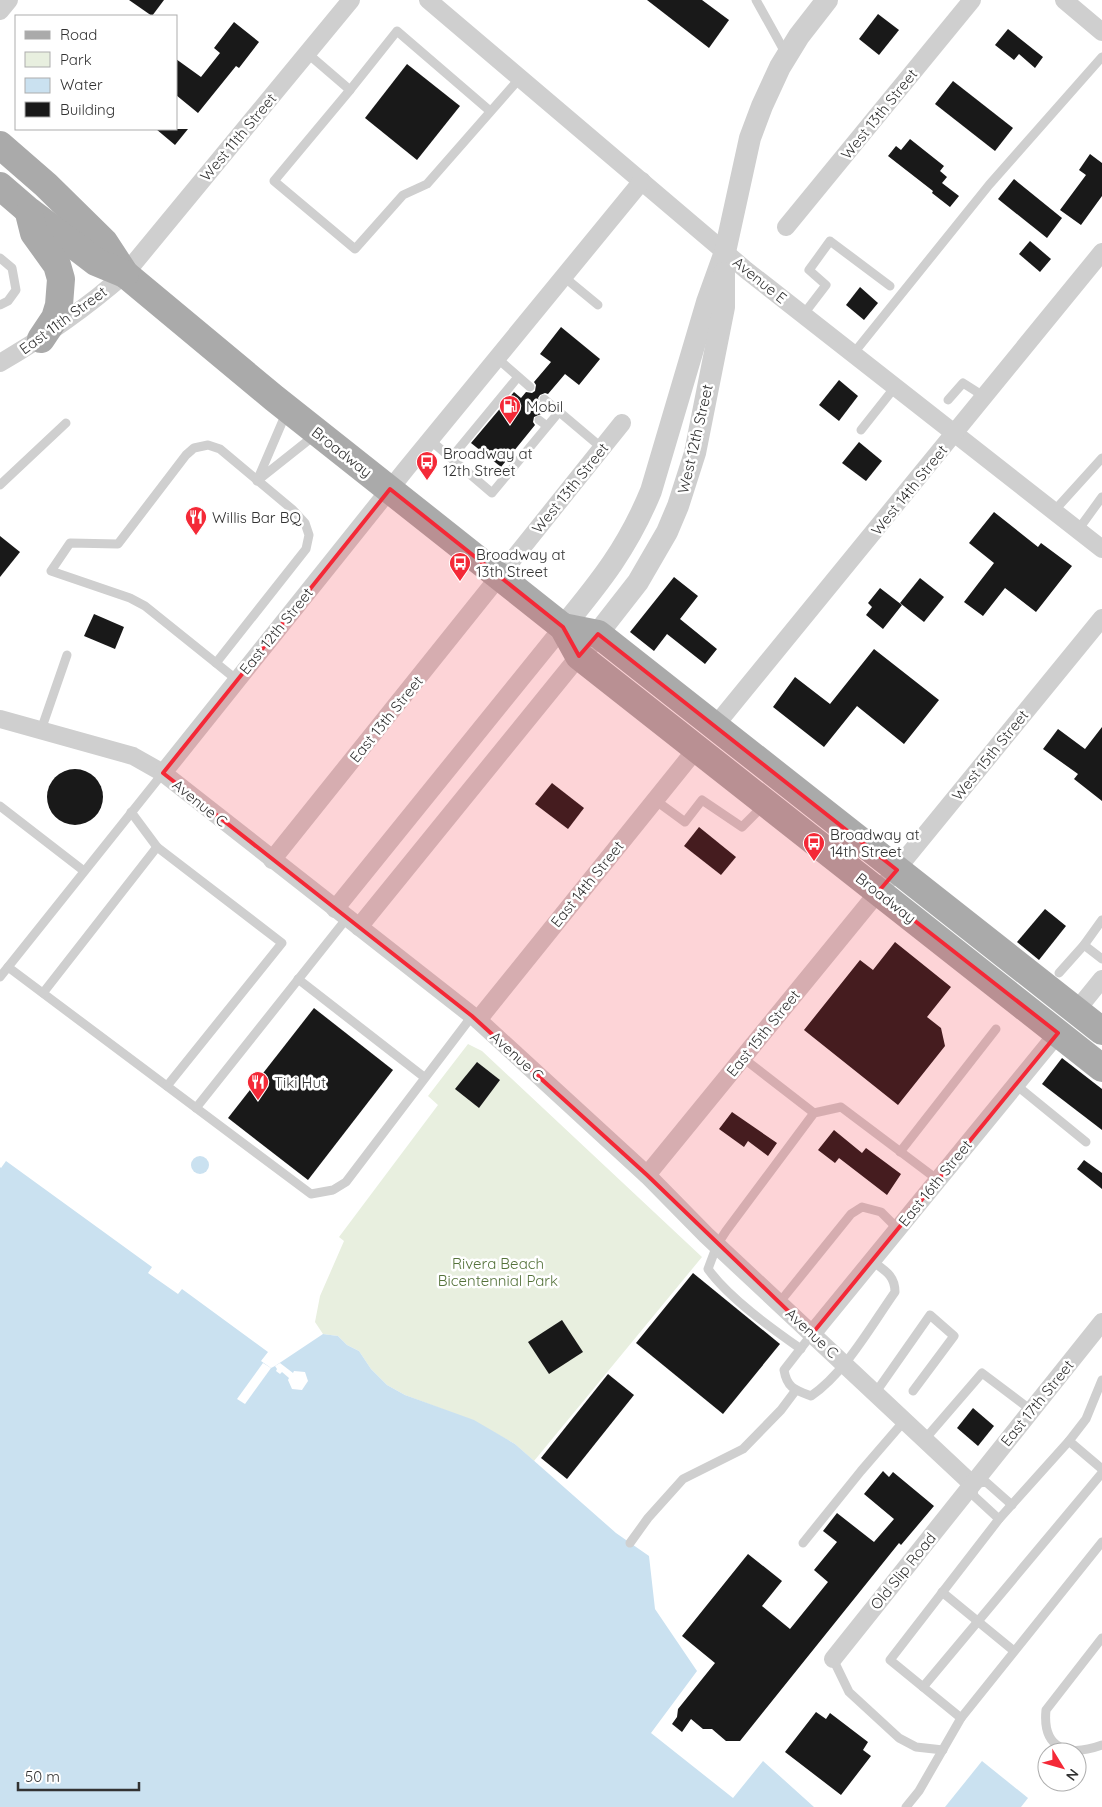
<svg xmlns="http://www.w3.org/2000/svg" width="1102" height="1807" viewBox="0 0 1102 1807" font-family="Quicksand,sans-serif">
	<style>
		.green { fill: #e8efdf }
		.water { fill: #cae1f0 }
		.pier { fill: #fff }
		.building { fill: #191919 }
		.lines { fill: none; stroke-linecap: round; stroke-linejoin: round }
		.service { stroke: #cfcfcf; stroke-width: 9 }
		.minor { stroke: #cfcfcf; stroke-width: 18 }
		.tertiary { stroke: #cfcfcf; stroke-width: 22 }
		.primary { stroke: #aaa; stroke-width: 28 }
		.marked { fill: #f42937; fill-opacity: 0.2; stroke: #f42937; stroke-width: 4; stroke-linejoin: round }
		.labels { text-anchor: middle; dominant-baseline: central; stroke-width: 5; stroke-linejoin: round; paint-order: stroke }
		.street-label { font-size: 15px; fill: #323232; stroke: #fff }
		.poi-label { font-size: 15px; fill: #323232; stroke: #fff; text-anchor: start }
		.park-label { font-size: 15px; fill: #54723a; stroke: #fff }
	</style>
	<rect width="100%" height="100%" fill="#fff"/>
	<polygon class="green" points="468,1044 482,1051 702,1257 534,1461 515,1444 474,1421 405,1395 387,1385 371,1369 359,1351 347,1345 338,1336 323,1334 315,1322 320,1296 344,1241 339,1237 438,1105 428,1096"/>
	<g class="water">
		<circle cx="200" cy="1165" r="9"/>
		<polygon points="6,1161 152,1267 148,1273 178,1294 182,1289 268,1352 261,1361 271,1368 275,1366 323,1334 338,1336 347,1345 359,1351 371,1369 387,1385 405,1395 474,1420 515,1444 616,1533 649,1556 655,1609 697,1671 651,1733 733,1798 763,1761 814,1807 0,1807 0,1167 1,1168"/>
		<polygon points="982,1761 1028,1798 1021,1807 945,1807"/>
	</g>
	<g class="pier">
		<polygon points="263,1363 271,1368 245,1404 237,1399"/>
		<polygon points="280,1363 293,1373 294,1371 305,1372 308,1381 302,1390 292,1389 288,1380 289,1378 282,1372 280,1374 276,1371 277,1369 275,1366"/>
	</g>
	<g class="building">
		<polygon points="129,0 164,0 152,16"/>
		<polygon points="647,0 702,0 729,20 709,48"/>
		<polygon points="878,14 899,30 879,55 859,39"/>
		<polygon points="234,22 259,42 239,68 236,66 198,113 176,95 176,59 201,77 220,53 214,48"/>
		<polygon points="1008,29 1043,57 1035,68 1019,54 1014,60 995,45"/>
		<polygon points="407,64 460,106 417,160 365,118"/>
		<polygon points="953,81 1013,128 995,151 935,104"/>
		<polygon points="156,129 188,129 175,145"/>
		<polygon points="910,139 944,166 940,171 947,177 942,183 959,196 950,207 932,193 933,191 888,156 896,146 901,150"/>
		<polygon points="1090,154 1102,163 1102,196 1081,225 1060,210 1086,175 1079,170"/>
		<polygon points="1014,179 1062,218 1047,238 998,199"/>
		<polygon points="1030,241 1051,259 1040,272 1019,254"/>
		<polygon points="860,287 878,303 864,320 846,305"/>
		<polygon points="561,327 600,359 579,385 565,374 548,394 545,393 540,395 538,398 540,404 536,410 541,414 534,417 533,422 535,425 501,467 471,443 514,392 521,398 526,392 532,393 535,391 536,385 534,382 551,362 540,354"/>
		<polygon points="839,380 858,396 839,421 819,405"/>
		<polygon points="859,442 882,461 866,481 842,463"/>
		<polygon points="994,512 1038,547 1041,543 1072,566 1036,612 1005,588 983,616 964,602 994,563 969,543"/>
		<polygon points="0,536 20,552 0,577"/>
		<polygon points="674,577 698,596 680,619 717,649 705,664 667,634 654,651 630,632"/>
		<polygon points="920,578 944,597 924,622 900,603"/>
		<polygon points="880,588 902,605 883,629 866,615 872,607 868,603"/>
		<polygon points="94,614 124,627 115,649 84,636"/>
		<polygon points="874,649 939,700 904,744 857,706 824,747 773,707 795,677 830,704"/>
		<polygon points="1102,727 1102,801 1074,779 1078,774 1043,749 1058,729 1085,749"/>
		<circle cx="75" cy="797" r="28"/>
		<polygon points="552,783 584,808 568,829 535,804"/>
		<polygon points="699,827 736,857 721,875 684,846"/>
		<polygon points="1045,909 1066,926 1039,960 1017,942"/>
		<polygon points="895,942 951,987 927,1017 941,1028 945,1046 898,1105 804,1030 860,960 873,970"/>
		<polygon points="314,1008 393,1070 308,1180 228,1118"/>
		<polygon points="1062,1058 1102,1089 1102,1130 1042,1084"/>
		<polygon points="477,1062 500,1080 479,1108 455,1089"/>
		<polygon points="732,1112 777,1143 768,1156 748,1141 744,1147 719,1129"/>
		<polygon points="834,1130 862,1153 866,1148 901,1174 887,1195 839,1158 835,1163 818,1150"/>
		<polygon points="1084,1160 1102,1173 1102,1189 1077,1169"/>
		<polygon points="693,1273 780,1344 723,1414 636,1343"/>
		<polygon points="562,1320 583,1352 549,1374 528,1342"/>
		<polygon points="608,1374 634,1395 567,1479 541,1458"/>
		<polygon points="973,1408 994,1426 978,1446 957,1428"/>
		<polygon points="883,1471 889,1477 893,1472 934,1506 901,1545 899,1543 740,1741 726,1741 712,1729 703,1729 691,1719 682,1732 672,1724 677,1717 678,1709 715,1663 682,1636 748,1554 782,1581 762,1606 790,1629 828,1582 814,1570 837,1542 823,1531 837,1513 874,1542 894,1519 864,1494"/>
		<polygon points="816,1712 826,1719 830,1713 868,1742 863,1750 871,1756 841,1795 785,1752"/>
	</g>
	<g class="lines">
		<g class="service">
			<polyline points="756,0 786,54"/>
			<polyline points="307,53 350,90"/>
			<polyline points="490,111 397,31 350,90 274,181 355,249 403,195 427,184 520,78"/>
			<polyline points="0,258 12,268 16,290 8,301 0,305"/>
			<polyline points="564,277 598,305"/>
			<polyline points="803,315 826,285 809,270 830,241 890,286"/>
			<polyline points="853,354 989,185 1102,57"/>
			<polyline points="497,358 530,387"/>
			<polyline points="544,399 602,448"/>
			<polyline points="948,400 963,383 985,397"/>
			<polyline points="287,411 257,481 315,435"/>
			<polyline points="539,420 547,426"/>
			<polyline points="861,430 895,387"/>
			<polyline points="430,440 492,493 559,412"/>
			<polygon points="208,445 220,449 293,510 305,523 309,535 306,549 216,663 145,606 130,598 51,571 70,543 118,544 186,455 194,448"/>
			<polyline points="451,458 518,377"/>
			<polyline points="0,485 66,423"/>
			<polyline points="1054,511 1102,458"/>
			<polyline points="1078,530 1102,497"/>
			<polyline points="216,663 237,680"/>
			<polyline points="41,730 67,655"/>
			<polyline points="163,773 8,967 311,1194 333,1190 346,1182 472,1016"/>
			<polyline points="655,800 685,822 702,800 742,827 764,805"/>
			<polyline points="0,806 84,871"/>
			<polyline points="131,812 157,847"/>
			<polyline points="1084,945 1102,959"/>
			<polyline points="1059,973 1084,945 1102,920"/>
			<polyline points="0,977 8,967"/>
			<polyline points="298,979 424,1077"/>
			<polyline points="43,993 157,847 282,943 167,1086"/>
			<polyline points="743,1058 814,1113"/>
			<polyline points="1016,1085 1086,1142"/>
			<polyline points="196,1108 347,918"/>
			<polyline points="900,1152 996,1029"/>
			<polyline points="779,1303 851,1214 862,1207 881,1212 898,1229"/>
			<path d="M 812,1334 L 784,1370 C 787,1388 795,1390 811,1396 C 845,1373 871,1326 895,1292 C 895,1275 884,1270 872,1261"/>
			<path d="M 801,1349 C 771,1328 729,1298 708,1269 L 717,1245 L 726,1231 L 814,1113 L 841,1107 L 938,1180"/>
			<polyline points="876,1392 930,1315 954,1336 913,1391"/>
			<polyline points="925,1439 982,1373 1031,1410"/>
			<polyline points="1069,1441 1086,1419 1102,1380"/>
			<polyline points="999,1519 974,1496 972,1484 986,1482 1012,1505"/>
			<polyline points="630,1543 648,1518 683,1479 743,1449 781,1410 796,1390"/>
			<polyline points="803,1543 861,1471 905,1420"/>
			<polyline points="942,1592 1014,1651"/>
			<path d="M 1102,1638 L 1046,1710 C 1042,1750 1069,1757 1102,1745"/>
			<polyline points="833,1659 849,1692 899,1738 916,1747 943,1750"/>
			<polyline points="923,1687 1102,1473"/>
			<polyline points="961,1718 1102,1542"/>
			<polyline points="906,1807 919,1791 961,1718 890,1660 999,1519 1069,1441 1102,1469"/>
		</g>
		<g class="minor">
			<polyline points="428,0 746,270 1102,549"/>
			<polyline points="1064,0 1102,32"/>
			<polyline points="0,11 9,0"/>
			<polyline points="786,227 972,0"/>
			<path d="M 0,363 C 45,337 86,308 125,274 L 351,0"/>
			<polyline points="0,719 133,756 163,773 478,1020 647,1175 706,1235 972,1484"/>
			<polyline points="715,726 1102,252"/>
			<polyline points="163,773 406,469 642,181"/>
			<polyline points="272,860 622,423"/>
			<polyline points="335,909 563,627"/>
			<polyline points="359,927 579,656"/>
			<polyline points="1076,1011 1102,979"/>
			<polyline points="478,1020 697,748"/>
			<polyline points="647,1175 1102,618"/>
			<polyline points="812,1334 1058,1033"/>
			<polyline points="833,1659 1102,1322"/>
		</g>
		<g class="tertiary">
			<path d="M 563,627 C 601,581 628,547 651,491 L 707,302 L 725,252 L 750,138 L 762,106 L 780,67 L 799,36 L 827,0"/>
			<polyline points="588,646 638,582 667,532 678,506 695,453 724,307 724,273"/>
		</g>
		<g class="primary">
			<polyline points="0,145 46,185 104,242 125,274 274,398 563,627 579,656 1102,1068"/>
			<polyline points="0,186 29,211 96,262 125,274"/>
			<polyline points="29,213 34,233 57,265 61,279 59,305 55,318 41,339"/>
			<polyline points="563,627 598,634 1102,1031"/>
		</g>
	</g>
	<path class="marked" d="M 390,489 L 563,627 L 579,656 L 598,634 L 897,870 L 878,892 L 1058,1033 L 812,1334 L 647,1175 L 472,1016 L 163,773 Z"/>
	<defs>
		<g id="fuel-pin" transform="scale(1.125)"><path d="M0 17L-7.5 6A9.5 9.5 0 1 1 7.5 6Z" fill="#f42937" stroke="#fff"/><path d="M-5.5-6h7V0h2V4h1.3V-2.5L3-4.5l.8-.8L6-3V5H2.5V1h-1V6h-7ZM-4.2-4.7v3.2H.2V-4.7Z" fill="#fff"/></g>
		<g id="bus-pin" transform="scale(1.125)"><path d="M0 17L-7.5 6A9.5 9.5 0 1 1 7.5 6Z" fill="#f42937" stroke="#fff"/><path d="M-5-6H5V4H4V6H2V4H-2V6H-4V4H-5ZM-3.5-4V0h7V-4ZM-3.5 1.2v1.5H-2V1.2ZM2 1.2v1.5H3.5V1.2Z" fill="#fff"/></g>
		<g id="restaurant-pin" transform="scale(1.125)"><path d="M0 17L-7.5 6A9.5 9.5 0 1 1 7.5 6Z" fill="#f42937" stroke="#fff"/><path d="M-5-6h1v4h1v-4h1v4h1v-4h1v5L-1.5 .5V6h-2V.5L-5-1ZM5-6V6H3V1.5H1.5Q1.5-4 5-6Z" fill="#fff"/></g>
	</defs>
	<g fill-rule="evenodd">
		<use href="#fuel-pin" x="510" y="406"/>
		<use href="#bus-pin" x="427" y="462"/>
		<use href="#restaurant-pin" x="196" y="517"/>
		<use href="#bus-pin" x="460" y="563"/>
		<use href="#bus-pin" x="814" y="843"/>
		<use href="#restaurant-pin" x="258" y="1082"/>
	</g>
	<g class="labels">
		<g class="street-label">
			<text transform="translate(879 114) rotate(-51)">West 13th Street</text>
			<text transform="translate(238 137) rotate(-50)">West 11th Street</text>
			<text transform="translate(760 280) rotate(39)">Avenue E</text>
			<text transform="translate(63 320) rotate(-36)">East 11th Street</text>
			<text transform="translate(695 439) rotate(-77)">West 12th Street</text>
			<text transform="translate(342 452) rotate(38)">Broadway</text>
			<text transform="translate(570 488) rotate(-51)">West 13th Street</text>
			<text transform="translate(909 490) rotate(-51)">West 14th Street</text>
			<text transform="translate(276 631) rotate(-51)">East 12th Street</text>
			<text transform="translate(386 719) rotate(-51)">East 13th Street</text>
			<text transform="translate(990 755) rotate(-51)">West 15th Street</text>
			<text transform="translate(200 803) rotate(39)">Avenue C</text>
			<text transform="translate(587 884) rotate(-51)">East 14th Street</text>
			<text transform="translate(886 898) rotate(38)">Broadway</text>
			<text transform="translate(763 1033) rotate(-51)">East 15th Street</text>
			<text transform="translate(517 1056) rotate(42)">Avenue C</text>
			<text transform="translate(935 1183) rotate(-51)">East 16th Street</text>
			<text transform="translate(812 1333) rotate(43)">Avenue C</text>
			<text transform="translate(1037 1403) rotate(-51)">East 17th Street</text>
			<text transform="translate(903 1571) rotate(-51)">Old Slip Road</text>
		</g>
		<g class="poi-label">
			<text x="526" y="406">Mobil</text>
			<text x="443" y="453">Broadway at<tspan x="443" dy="17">12th Street</tspan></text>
			<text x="212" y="517">Willis Bar BQ</text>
			<text x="476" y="554">Broadway at<tspan x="476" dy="17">13th Street</tspan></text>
			<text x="830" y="834">Broadway at<tspan x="830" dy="17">14th Street</tspan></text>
			<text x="274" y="1082">Tiki Hut</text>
		</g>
		<g class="park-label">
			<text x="498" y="1263">Rivera Beach<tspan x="498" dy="17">Bicentennial Park</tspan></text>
		</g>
	</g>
	<rect x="15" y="15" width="162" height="115" fill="#ffffff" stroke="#adadad"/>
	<rect x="25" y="31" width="25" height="8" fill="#aaaaaa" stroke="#adadad"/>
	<text x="60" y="40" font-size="15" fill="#323232">Road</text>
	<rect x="25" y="52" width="25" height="15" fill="#e8efdf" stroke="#adadad"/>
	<text x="60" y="65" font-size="15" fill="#323232">Park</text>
	<rect x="25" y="78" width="25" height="15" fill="#cae1f0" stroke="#adadad"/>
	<text x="60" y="90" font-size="15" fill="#323232">Water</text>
	<rect x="25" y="102" width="25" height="15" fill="#191919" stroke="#adadad"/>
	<text x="60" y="115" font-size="15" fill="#323232">Building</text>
	<g transform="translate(1062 1767) rotate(127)"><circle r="24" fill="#ffffff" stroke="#adadad"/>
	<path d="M0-4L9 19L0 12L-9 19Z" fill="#f42937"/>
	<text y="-8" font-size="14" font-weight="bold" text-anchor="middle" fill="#323232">N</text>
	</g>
	<path d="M18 1782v8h121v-8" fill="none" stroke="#323232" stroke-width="2.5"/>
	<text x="25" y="1782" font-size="15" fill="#323232" stroke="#ffffff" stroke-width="4" paint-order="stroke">50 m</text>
</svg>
